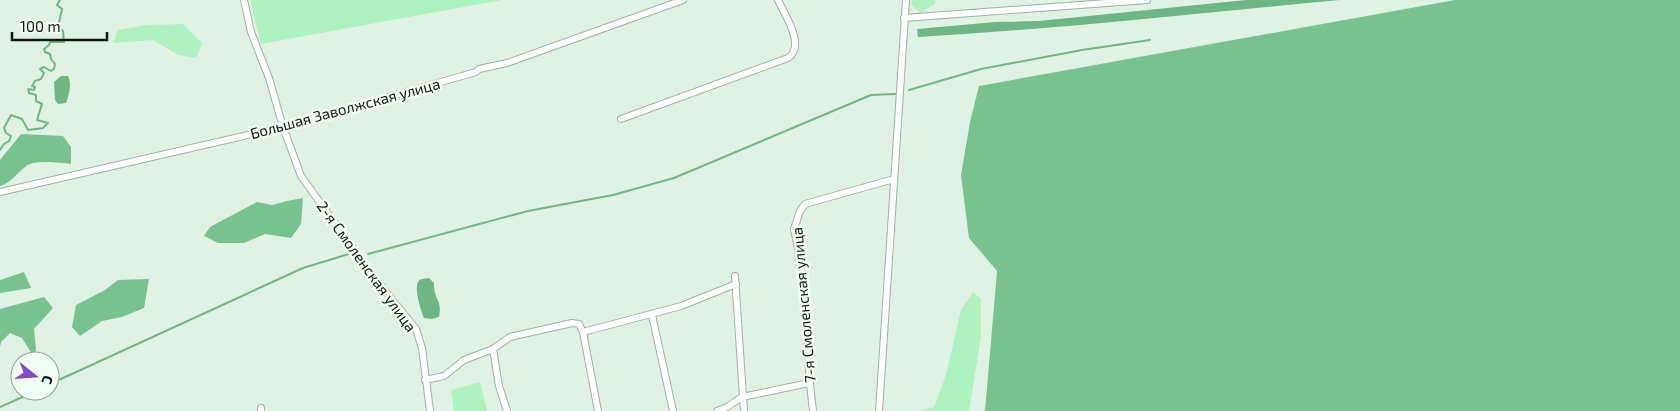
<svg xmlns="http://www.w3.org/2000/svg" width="1680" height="411" viewBox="0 0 1680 411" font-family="'Exo 2',sans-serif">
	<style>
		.green { fill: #aef2c0 }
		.forest { fill: #78c28e }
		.water { fill: #6eb784 }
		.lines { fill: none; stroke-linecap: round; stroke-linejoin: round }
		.stream { stroke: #6eb784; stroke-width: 2 }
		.minor-casing { stroke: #a0b1a4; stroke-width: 8 }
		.minor { stroke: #fff; stroke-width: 6 }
		.labels { text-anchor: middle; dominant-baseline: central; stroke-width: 5; stroke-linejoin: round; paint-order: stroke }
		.street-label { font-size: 15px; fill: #111713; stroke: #f0fef3 }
	</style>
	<rect width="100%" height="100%" fill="#e0f2e4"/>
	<g class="green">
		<polygon points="250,0 502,0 261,44"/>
		<polygon points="912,0 935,0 935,4 920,13 911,5"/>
		<polygon points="183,24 202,43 196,58 178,55 153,40 113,43 118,30 148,25"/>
		<polygon points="973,292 981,299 981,337 969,411 918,411 934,407 946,375 961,310"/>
		<polygon points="480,382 487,411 454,411 451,390"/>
	</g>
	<g class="forest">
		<polygon points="1455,0 1680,0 1680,411 985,411 997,271 969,238 961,175 970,122 979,86"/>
		<path d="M 21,134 L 63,136 L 71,147 L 71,164 C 59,163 34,159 25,167 C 16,174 11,183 0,186 L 0,160 Z"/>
		<polygon points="303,198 301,224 291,238 265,234 244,243 218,243 204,236 210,227 257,202 272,205 287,201"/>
		<polygon points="24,272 31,288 0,293 0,280"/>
		<polygon points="149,279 144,308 122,317 102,321 80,336 72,327 76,305 105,290 118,280"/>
		<polygon points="44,297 53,308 34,329 36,349 34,357 22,338 10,333 1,342 0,347 0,309"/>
	</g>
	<g class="water">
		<path d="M 1246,0 L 1340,0 C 1199,13 1059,29 918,37 L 917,29 L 996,22 L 1039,21 Z"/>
		<path d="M 61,76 L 68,76 C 72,84 69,95 66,103 L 58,104 L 55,100 L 54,82 Z"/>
		<path d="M 429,278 L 434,283 C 433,299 443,300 439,317 L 432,319 L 424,318 C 421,311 414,289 418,282 C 420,278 425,279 429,278 Z"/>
	</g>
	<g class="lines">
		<g class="stream">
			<polyline points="909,90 981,69 1082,50 1150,40"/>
			<polyline points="0,150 4,144 9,141 11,136 6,133 4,128 11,115 22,119 28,130 43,128 48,123 37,120 42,104 36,101 36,95 29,93 28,89 34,90 35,87 32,86 35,81 41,79 44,73 40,69 44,67 51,71 54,69 55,64 51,59 50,54 45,52 44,49 49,45 50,42 64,42 63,31 58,27 62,9 57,5 60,0"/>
			<polyline points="368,254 528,211 613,195 674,178 871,95 896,94"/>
			<polyline points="50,384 303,268 352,253"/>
			<polyline points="0,407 36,391"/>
		</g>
		<g class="minor-casing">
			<g id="minor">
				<polyline points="244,0 251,32 269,78 283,127 301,176 373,276 416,329 422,348 430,411"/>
				<polyline points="904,18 1147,0"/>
				<path d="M 621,119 L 788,58 C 806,46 785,15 778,0"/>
				<polyline points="0,192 283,127 476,72 479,69 507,63 683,0"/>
				<polyline points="735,276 744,411"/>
				<polyline points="652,315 673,411"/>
				<polyline points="583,332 598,411"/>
				<polyline points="493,349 499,386 507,411"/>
				<polyline points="425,380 444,376 464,360 493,349 510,337 572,323 579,324 583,332 681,306 736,284"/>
				<polyline points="261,408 261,411"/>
				<polyline points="717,411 727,407 742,397 809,383"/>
				<path d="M 813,411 C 805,350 808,289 794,229 L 800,211 L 805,204 L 894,179"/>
				<polyline points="879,411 906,0"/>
			</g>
		</g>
		<use href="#minor" class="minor"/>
	</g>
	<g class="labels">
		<g class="street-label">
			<text transform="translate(345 108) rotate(-15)">Большая Заволжская улица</text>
			<text transform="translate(367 266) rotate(54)">2-я Смоленская улица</text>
			<text transform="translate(803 305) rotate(-95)">7-я Смоленская улица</text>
		</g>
	</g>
	<g transform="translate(35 376) rotate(107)"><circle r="24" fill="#f0fef3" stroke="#97a299"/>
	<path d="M0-4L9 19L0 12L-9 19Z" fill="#844bc2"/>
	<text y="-8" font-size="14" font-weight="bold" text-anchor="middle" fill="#111713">С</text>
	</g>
	<path d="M12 32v8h95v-8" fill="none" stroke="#111713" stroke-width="2.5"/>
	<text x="20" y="32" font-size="15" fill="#111713" stroke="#f0fef3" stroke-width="4" paint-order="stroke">100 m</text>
</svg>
